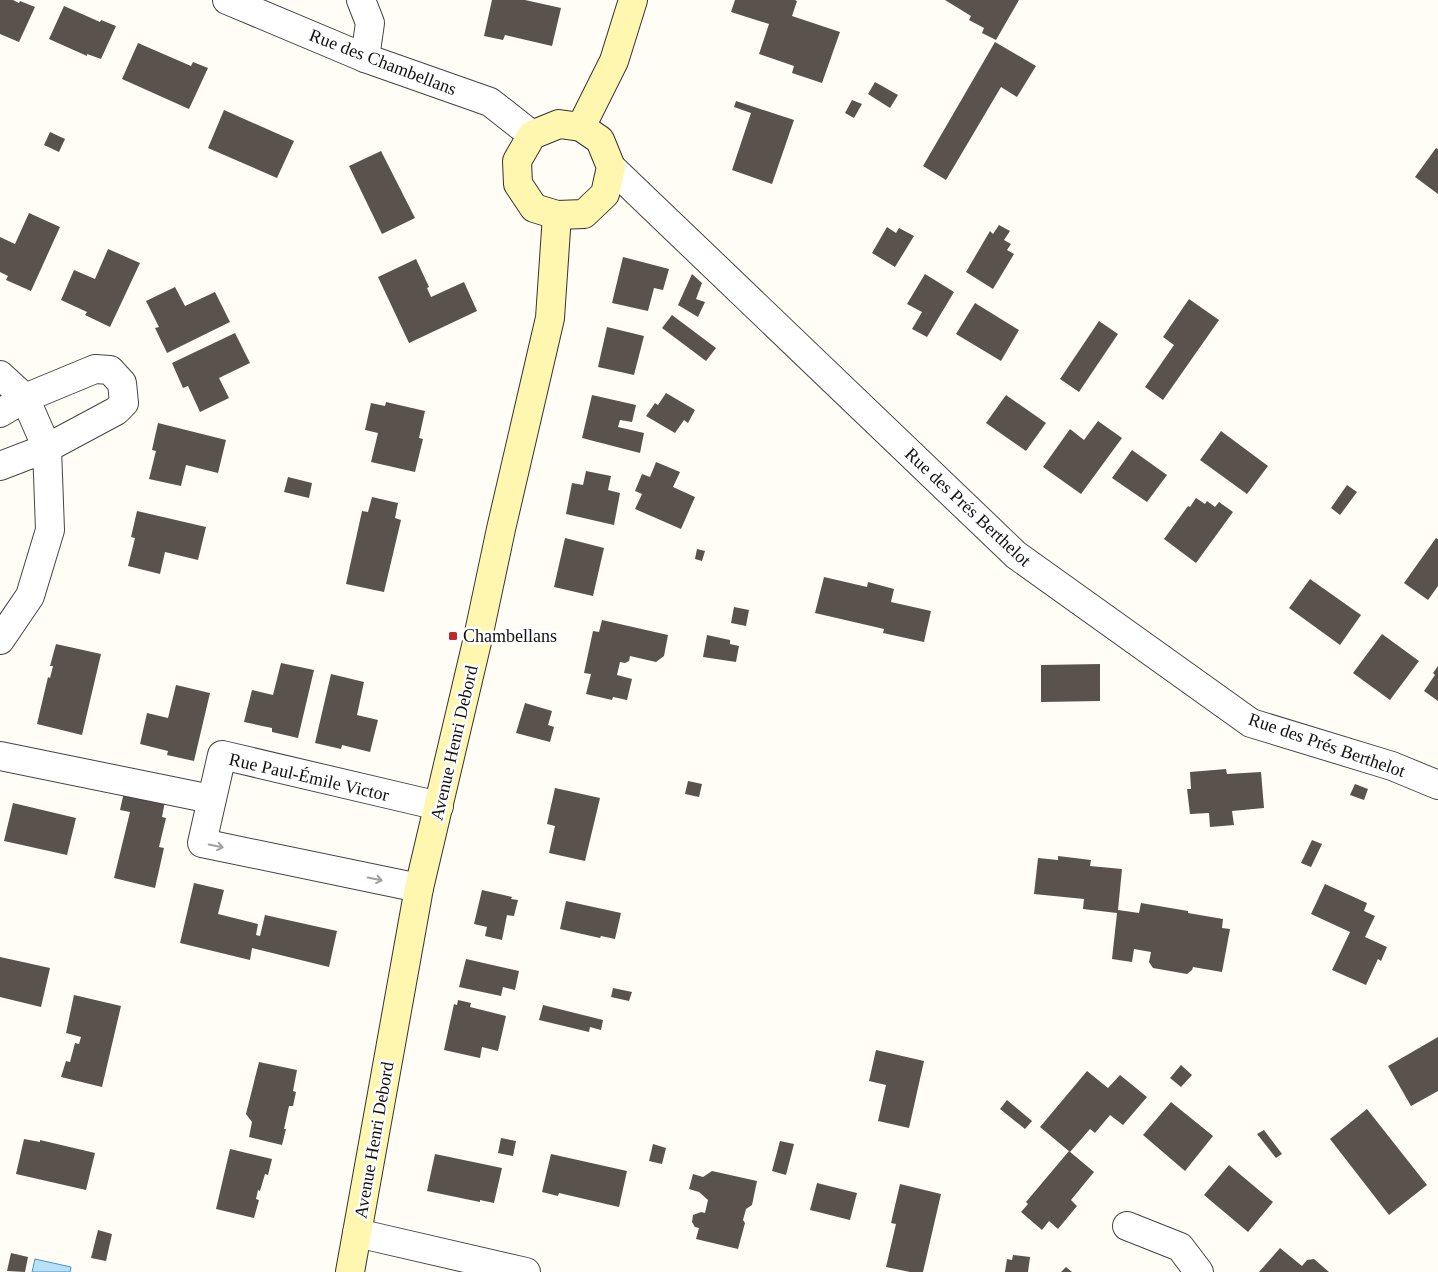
<svg xmlns="http://www.w3.org/2000/svg" width="1438" height="1272" viewBox="0 0 1438 1272" font-family="'Times New Roman',serif">
	<style>
		.water { fill: #b9e0f7; stroke: #3f96cf }
		.building { fill: #5a524d }
		.lines { fill: none; stroke-linecap: round; stroke-linejoin: round }
		.street-casing { stroke: #444; stroke-width: 30 }
		.secondary-casing { stroke: #333; stroke-width: 30 }
		.street { stroke: #fff; stroke-width: 28 }
		.secondary { stroke: #fff6b0; stroke-width: 28 }
		.oneway { stroke: #a0a0a0 }
		.poi-dot { fill: #c4262e; stroke: #fff; stroke-width: 2 }
		.labels { text-anchor: middle; dominant-baseline: central; stroke-width: 5; stroke-linejoin: round; paint-order: stroke }
		.street-label { font-size: 18px; fill: #111; stroke: #fff }
		.poi-label { font-size: 18px; fill: #111; stroke: #fff; text-anchor: start }
	</style>
	<rect width="100%" height="100%" fill="#fffdf5"/>
	<polygon class="water" points="35,1259 71,1267 70,1272 32,1272"/>
	<g class="building">
		<polygon points="0,0 13,0 19,3 20,1 35,7 19,42 0,34"/>
		<polygon points="492,0 525,0 561,8 552,46 505,35 503,40 484,36"/>
		<polygon points="735,0 795,0 797,1 792,16 840,32 822,83 792,73 794,66 759,54 769,24 731,12"/>
		<polygon points="945,0 1019,0 996,40 982,33 984,28 969,20 971,16"/>
		<polygon points="64,6 100,22 101,20 116,26 101,59 87,54 87,56 49,39"/>
		<polygon points="995,42 1036,66 1017,97 1001,87 946,180 923,166"/>
		<polygon points="138,43 191,66 193,62 208,68 189,109 122,79"/>
		<polygon points="875,82 898,95 890,108 868,94"/>
		<polygon points="852,100 862,104 854,118 845,113"/>
		<polygon points="736,101 794,120 772,184 732,170 751,113 734,107"/>
		<polygon points="224,110 294,141 277,178 208,148"/>
		<polygon points="50,132 65,139 59,152 44,145"/>
		<polygon points="1436,148 1438,149 1438,194 1415,177"/>
		<polygon points="381,151 415,218 382,234 349,166"/>
		<polygon points="29,213 60,227 31,291 6,280 8,276 0,272 0,237 15,244"/>
		<polygon points="999,225 1010,231 1004,240 1011,244 1007,250 1014,254 993,289 966,272 990,231 993,234"/>
		<polygon points="887,227 896,233 899,228 914,236 895,267 872,253"/>
		<polygon points="108,249 140,263 110,327 85,315 87,312 61,300 74,270 95,279"/>
		<polygon points="623,257 669,269 663,290 654,288 648,311 612,303"/>
		<polygon points="416,259 429,287 427,288 431,297 464,282 477,311 409,343 378,277"/>
		<polygon points="692,274 702,283 696,299 705,302 698,317 678,305"/>
		<polygon points="925,274 954,292 927,337 912,329 922,312 907,304"/>
		<polygon points="175,287 185,306 215,292 230,322 167,353 155,328 159,327 146,301"/>
		<polygon points="1189,299 1219,320 1163,400 1145,387 1174,345 1163,337"/>
		<polygon points="975,303 1019,330 1001,361 956,334"/>
		<polygon points="672,315 716,348 706,361 662,328"/>
		<polygon points="1099,321 1118,334 1079,392 1060,379"/>
		<polygon points="607,327 644,336 634,375 598,367"/>
		<polygon points="235,333 250,363 219,378 229,398 200,412 188,386 183,388 172,363"/>
		<polygon points="666,393 695,410 688,423 684,420 675,433 646,416 655,403 658,405"/>
		<polygon points="592,395 636,405 632,422 620,420 618,427 644,433 640,453 582,438"/>
		<polygon points="1006,395 1046,423 1026,451 986,423"/>
		<polygon points="386,402 425,411 419,438 423,439 415,472 371,462 378,433 365,430 371,403 385,406"/>
		<polygon points="1098,421 1122,438 1081,494 1043,467 1070,429 1084,440"/>
		<polygon points="158,423 226,440 218,473 186,465 181,486 149,479 156,451 152,450"/>
		<polygon points="1221,431 1268,466 1247,494 1200,460"/>
		<polygon points="1132,450 1167,475 1147,502 1112,478"/>
		<polygon points="656,462 680,472 673,487 695,497 681,529 635,509 642,494 635,491 642,474 650,477"/>
		<polygon points="586,471 611,476 608,490 620,493 614,525 566,514 572,483 583,485"/>
		<polygon points="288,477 312,483 309,498 284,492"/>
		<polygon points="1347,485 1357,492 1340,515 1331,508"/>
		<polygon points="372,497 398,503 395,518 401,520 384,592 346,584 362,511 368,512"/>
		<polygon points="1196,498 1205,504 1207,501 1215,507 1219,502 1233,512 1196,563 1164,539 1188,506 1190,507"/>
		<polygon points="137,511 206,527 198,560 165,552 160,574 128,566 135,538 131,537"/>
		<polygon points="565,538 604,548 593,596 554,587"/>
		<polygon points="1436,538 1438,539 1438,586 1428,600 1404,583"/>
		<polygon points="697,549 705,551 702,561 695,559"/>
		<polygon points="824,577 867,587 868,582 894,589 891,602 931,611 924,642 883,633 884,629 815,613"/>
		<polygon points="1310,579 1361,615 1340,645 1289,608"/>
		<polygon points="734,607 749,610 746,626 731,623"/>
		<polygon points="602,620 668,635 664,656 656,662 630,656 629,661 625,663 620,662 617,675 632,679 627,700 613,697 612,700 586,694 591,674 584,673 593,631 599,632"/>
		<polygon points="1382,634 1419,661 1390,700 1353,673"/>
		<polygon points="707,635 730,640 730,644 739,646 736,662 703,657"/>
		<polygon points="56,644 101,654 82,735 37,724 48,677 50,678 53,666 50,666"/>
		<polygon points="281,663 314,670 298,738 272,732 272,728 244,722 252,690 273,695"/>
		<polygon points="1100,664 1100,701 1041,702 1041,665"/>
		<polygon points="1438,666 1438,701 1424,691 1435,675 1433,673"/>
		<polygon points="331,674 364,682 357,715 378,720 370,752 342,745 341,749 315,743"/>
		<polygon points="176,685 210,693 194,761 167,755 168,751 140,744 147,713 168,718"/>
		<polygon points="525,703 552,711 548,725 554,727 550,742 516,733"/>
		<polygon points="1226,769 1227,774 1261,772 1264,808 1232,811 1234,825 1210,827 1209,813 1190,814 1187,789 1191,789 1190,772"/>
		<polygon points="688,781 702,784 699,797 685,794"/>
		<polygon points="1355,784 1368,789 1364,800 1350,795"/>
		<polygon points="555,788 600,798 585,861 549,853 555,826 547,824"/>
		<polygon points="124,792 165,801 162,817 166,818 159,847 164,848 155,888 114,878 130,812 120,810"/>
		<polygon points="13,803 76,818 67,855 4,841"/>
		<polygon points="1312,840 1322,844 1311,867 1301,863"/>
		<polygon points="1058,856 1091,860 1090,866 1122,869 1118,910 1139,913 1141,903 1188,911 1188,913 1223,919 1222,928 1230,929 1222,972 1193,967 1192,970 1187,974 1153,968 1149,962 1151,952 1134,949 1132,962 1112,959 1117,913 1083,909 1084,899 1034,894 1038,858 1058,860"/>
		<polygon points="194,883 224,890 218,914 258,924 256,935 260,936 265,915 337,931 329,967 252,948 250,960 180,943"/>
		<polygon points="1325,884 1367,903 1364,911 1375,916 1365,937 1387,947 1381,961 1378,959 1366,985 1332,970 1350,932 1311,914"/>
		<polygon points="482,890 512,897 511,899 518,900 514,916 507,915 502,940 485,936 487,927 474,924"/>
		<polygon points="566,901 621,913 615,939 601,936 600,938 560,929"/>
		<polygon points="0,957 50,968 41,1007 0,997"/>
		<polygon points="466,959 519,971 515,990 503,987 501,996 459,987"/>
		<polygon points="613,988 632,992 629,1001 611,997"/>
		<polygon points="74,995 121,1006 102,1087 61,1077 66,1061 70,1062 75,1043 79,1044 81,1037 66,1033"/>
		<polygon points="458,1000 471,1003 470,1007 506,1016 498,1051 482,1047 480,1058 444,1050 454,1004 457,1005"/>
		<polygon points="543,1005 603,1020 601,1030 590,1027 589,1032 539,1020"/>
		<polygon points="1438,1037 1438,1091 1411,1106 1388,1066"/>
		<polygon points="876,1050 924,1061 909,1128 878,1121 886,1085 869,1081"/>
		<polygon points="259,1062 297,1070 293,1091 296,1092 293,1106 289,1106 284,1129 286,1129 282,1145 249,1137 252,1122 246,1114"/>
		<polygon points="1181,1065 1192,1075 1181,1087 1170,1078"/>
		<polygon points="1087,1071 1108,1088 1120,1075 1147,1097 1123,1125 1110,1115 1095,1133 1090,1129 1070,1152 1040,1127"/>
		<polygon points="1007,1100 1032,1121 1025,1129 1000,1109"/>
		<polygon points="1171,1102 1213,1136 1185,1171 1143,1135"/>
		<polygon points="1367,1109 1427,1185 1389,1215 1330,1139"/>
		<polygon points="1264,1130 1282,1154 1276,1158 1257,1134"/>
		<polygon points="501,1138 516,1141 513,1156 498,1153"/>
		<polygon points="24,1139 40,1142 40,1140 95,1153 86,1190 16,1174"/>
		<polygon points="780,1141 794,1144 786,1175 772,1171"/>
		<polygon points="653,1144 666,1148 662,1164 649,1161"/>
		<polygon points="230,1149 272,1159 268,1175 265,1174 260,1191 258,1190 256,1199 259,1200 254,1218 216,1209"/>
		<polygon points="1069,1151 1094,1172 1071,1200 1077,1206 1058,1229 1049,1221 1042,1230 1021,1212 1028,1204 1026,1202"/>
		<polygon points="435,1154 502,1168 494,1203 480,1200 480,1202 427,1191"/>
		<polygon points="551,1154 627,1171 619,1207 559,1193 558,1196 542,1192"/>
		<polygon points="1229,1165 1273,1202 1248,1232 1204,1195"/>
		<polygon points="712,1171 757,1181 752,1205 746,1209 743,1220 745,1223 738,1249 696,1239 699,1228 695,1227 692,1222 693,1215 701,1212 705,1213 708,1200 699,1192 689,1189 693,1174 703,1177"/>
		<polygon points="817,1183 857,1193 850,1220 810,1210"/>
		<polygon points="900,1184 941,1194 923,1272 910,1272 886,1267 896,1224 891,1223"/>
		<polygon points="98,1230 112,1234 106,1261 91,1258"/>
		<polygon points="1280,1248 1302,1266 1307,1260 1314,1259 1329,1272 1259,1272"/>
		<polygon points="11,1253 28,1257 25,1272 7,1271"/>
		<polygon points="1013,1255 1030,1257 1028,1272 1005,1272 1007,1259 1012,1260"/>
		<polygon points="1066,1267 1072,1272 1061,1272"/>
	</g>
	<g class="lines">
		<g class="street-casing">
			<g id="street">
				<polyline points="227,0 365,58 490,102 532,135"/>
				<polyline points="361,0 370,23 365,58"/>
				<polyline points="611,167 1016,555 1251,723 1392,766 1438,785"/>
				<polyline points="0,375 25,398 47,448 50,530 30,596 0,640"/>
				<polyline points="0,413 25,398 95,369 110,370 122,383 124,403 116,411 47,448 0,466"/>
				<polyline points="0,756 211,799"/>
				<polyline points="419,888 202,843 222,755 439,806"/>
				<polyline points="1127,1226 1180,1247 1199,1272"/>
				<polyline points="357,1233 526,1272"/>
			</g>
		</g>
		<g class="secondary-casing">
			<g id="secondary">
				<polygon points="559,124 581,127 600,140 611,167 605,194 584,214 557,215 534,208 518,184 517,161 532,135"/>
				<polyline points="581,127 614,61 633,0"/>
				<polyline points="350,1272 419,888 477,642 501,529 550,318 557,215"/>
			</g>
		</g>
		<use href="#street" class="street"/>
		<use href="#secondary" class="secondary"/>
	</g>
	<defs><path id="oneway-shaft" d="M-6 0H5M1.5-3L5.5 0L1.5 3" fill="none" stroke-width="1.6" stroke-linecap="round" stroke-linejoin="round" transform="scale(1.25)"/></defs>
	<g class="oneway">
		<use href="#oneway-shaft" transform="translate(216 846) rotate(12)"/>
		<use href="#oneway-shaft" transform="translate(375 879) rotate(12)"/>
	</g>
	<rect class="poi-dot" x="448" y="631" width="10" height="10" rx="2.5"/>
	<g class="labels">
		<g class="street-label">
			<text transform="translate(383 62) rotate(21)">Rue des Chambellans</text>
			<text transform="translate(968 507) rotate(43)">Rue des Prés Berthelot</text>
			<text transform="translate(454 743) rotate(-77)">Avenue Henri Debord</text>
			<text transform="translate(1327 745) rotate(19)">Rue des Prés Berthelot</text>
			<text transform="translate(309 777) rotate(13)">Rue Paul-Émile Victor</text>
			<text transform="translate(374 1140) rotate(-80)">Avenue Henri Debord</text>
		</g>
		<g class="poi-label">
			<text x="463" y="636">Chambellans</text>
		</g>
	</g>
</svg>
